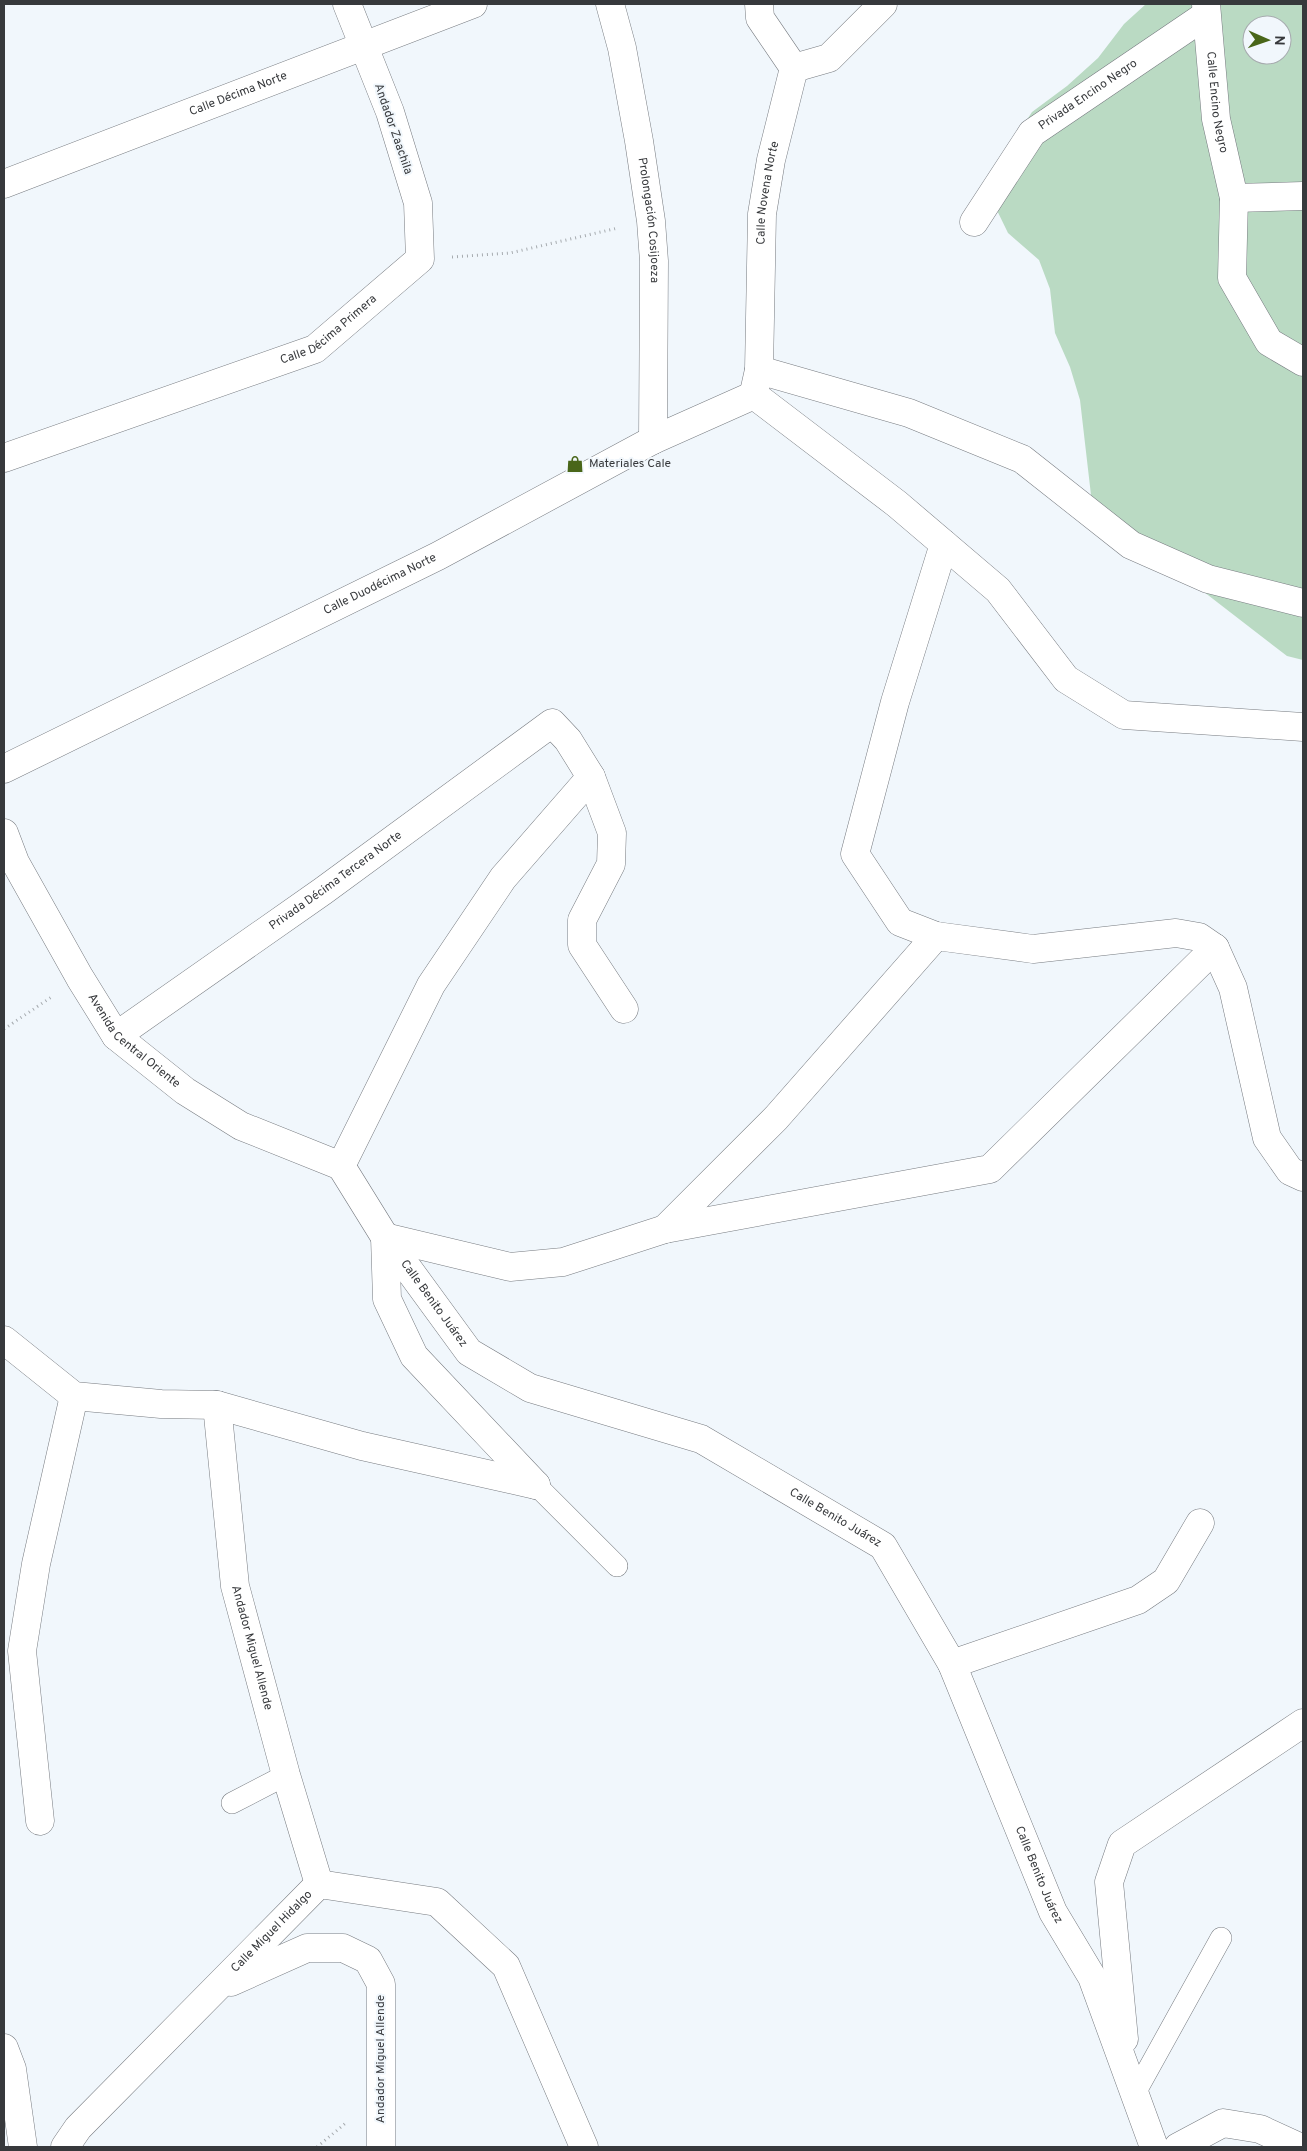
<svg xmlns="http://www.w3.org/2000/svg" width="1307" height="2151" viewBox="0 0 1307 2151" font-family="Overpass,sans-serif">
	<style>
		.green { fill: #badac3; fill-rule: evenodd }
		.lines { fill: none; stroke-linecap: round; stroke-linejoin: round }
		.service-casing { stroke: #777b80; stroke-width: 22 }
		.minor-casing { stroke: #777b80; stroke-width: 29 }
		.path { stroke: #a6abaf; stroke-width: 3; stroke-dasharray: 1 4; stroke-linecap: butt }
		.service { stroke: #fff; stroke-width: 21 }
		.minor { stroke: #fff; stroke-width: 28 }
		.labels { text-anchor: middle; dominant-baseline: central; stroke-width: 4; stroke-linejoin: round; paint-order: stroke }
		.street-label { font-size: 12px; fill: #37393c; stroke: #f1f7fc }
		.poi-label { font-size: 12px; fill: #37393c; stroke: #f1f7fc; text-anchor: start }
	</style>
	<rect width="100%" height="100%" fill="#f1f7fc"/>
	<path class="green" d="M 1146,4 L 1303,4 L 1303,660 L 1287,656 L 1204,592 L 1106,533 L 1091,495 L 1080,400 L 1070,367 L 1055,333 L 1050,289 L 1039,260 L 1008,233 L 990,196 L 1005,153 L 1032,112 L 1067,86 L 1098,58 L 1124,24 ZM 1252,25 L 1282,25 L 1282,55 L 1252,55 Z"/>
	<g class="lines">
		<g class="service-casing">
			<g id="service">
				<polyline points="536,1485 617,1566"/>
				<polyline points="232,1803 286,1775"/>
				<polyline points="1134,2095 1221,1938"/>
			</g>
		</g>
		<g class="minor-casing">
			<g id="minor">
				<path id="s1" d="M 610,4 L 622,48 L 639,141 L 651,221 L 654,261 L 653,440"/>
				<path id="s2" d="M 1206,4 L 1216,119 L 1234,198 L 1232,278 L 1269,342 L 1303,362"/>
				<polyline points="794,68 829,58 883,4"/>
				<path id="s3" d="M 4,184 L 473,4"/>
				<polyline points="1234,198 1303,196"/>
				<path id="s4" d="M 974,222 L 1032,133 L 1206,15"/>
				<polyline points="759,370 909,413 1022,459 1131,545 1208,579 1303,603"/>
				<path id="s5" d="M 755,388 L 759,370 L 762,214 L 771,160 L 794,68 L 760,18 L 759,4"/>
				<polyline points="754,395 897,504 998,590 1066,679 1124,715 1303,727"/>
				<path id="s6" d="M 4,458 L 315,349 L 420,259 L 418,203 L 390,112 L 347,4"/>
				<polyline points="944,544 895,702 855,854 900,922 936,936 1033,949 1176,933 1199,937 1215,948 1233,988 1267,1138 1290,1171 1303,1177"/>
				<path id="s7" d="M 4,769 L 438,556 L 653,440 L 754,395"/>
				<polyline points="591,777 612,833 611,864 582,920 582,945 624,1009"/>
				<path id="s8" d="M 4,833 L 15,862 L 80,978 L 116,1036 L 185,1091 L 241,1126 L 341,1166"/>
				<path id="s9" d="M 116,1036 L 323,891 L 552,723 L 568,740 L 591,777 L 503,878 L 431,985 L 341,1166"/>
				<path id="s10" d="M 341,1166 L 385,1237 L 469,1352 L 530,1388 L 701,1439 L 883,1546 L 952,1664 L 1053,1912 L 1092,1977 L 1154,2147"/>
				<polyline points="665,1229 776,1118 936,936"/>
				<polyline points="385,1237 510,1267 563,1262 665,1229 990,1169 1215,948"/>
				<polyline points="385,1237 387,1299 414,1356 536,1485"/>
				<polyline points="4,1340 74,1396 161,1404 217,1405 362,1446 536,1485"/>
				<path id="s11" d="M 217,1405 L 235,1586 L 286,1775 L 319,1884"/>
				<polyline points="952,1664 1138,1600 1166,1581 1200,1523"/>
				<polyline points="40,1821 22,1651 36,1564 74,1396"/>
				<polyline points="231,1982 307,1948 343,1948 368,1960 381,1984 381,2147"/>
				<polyline points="1124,2039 1109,1882 1122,1844 1303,1723"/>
				<polyline points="4,2048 12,2069 23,2147"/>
				<path id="s12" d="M 65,2147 L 78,2128 L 319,1884 L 437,1902 L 506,1966 L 584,2147"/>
				<polyline points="1178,2147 1223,2123 1260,2129 1299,2147"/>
			</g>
		</g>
		<g class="path">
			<polyline points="452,257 510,253 618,228"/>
			<polyline points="4,1029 53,996"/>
			<polyline points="317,2147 347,2122"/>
		</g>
		<use href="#service" class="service"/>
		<use href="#minor" class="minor"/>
	</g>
	<defs>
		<g id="shop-bare" transform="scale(1.35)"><path d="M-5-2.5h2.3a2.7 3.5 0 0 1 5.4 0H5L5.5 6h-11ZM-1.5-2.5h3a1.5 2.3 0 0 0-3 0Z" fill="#496619" stroke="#f1f7fc" stroke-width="2.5" paint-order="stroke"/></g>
	</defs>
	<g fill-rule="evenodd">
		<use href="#shop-bare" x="575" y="464"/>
	</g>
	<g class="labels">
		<g class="street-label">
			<text stroke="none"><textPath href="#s3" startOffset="251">Calle Décima Norte</textPath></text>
			<text stroke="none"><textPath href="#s4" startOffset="174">Privada Encino Negro</textPath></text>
			<text stroke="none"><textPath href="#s2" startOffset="99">Calle Encino Negro</textPath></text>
			<text transform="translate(393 129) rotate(71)">Andador Zaachila</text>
			<text stroke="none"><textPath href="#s5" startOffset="196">Calle Novena Norte</textPath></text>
			<text stroke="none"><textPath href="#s1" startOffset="220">Prolongación Cosijoeza</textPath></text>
			<text stroke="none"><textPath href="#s6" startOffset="351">Calle Décima Primera</textPath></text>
			<text stroke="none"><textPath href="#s7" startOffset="419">Calle Duodécima Norte</textPath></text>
			<text stroke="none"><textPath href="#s9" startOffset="269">Privada Décima Tercera Norte</textPath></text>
			<text stroke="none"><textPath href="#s8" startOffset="248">Avenida Central Oriente</textPath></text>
			<text stroke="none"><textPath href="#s10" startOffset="166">Calle Benito Juárez</textPath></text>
			<text stroke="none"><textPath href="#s10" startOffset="631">Calle Benito Juárez</textPath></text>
			<text stroke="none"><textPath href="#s11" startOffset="246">Andador Miguel Allende</textPath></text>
			<text stroke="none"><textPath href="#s10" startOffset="1051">Calle Benito Juárez</textPath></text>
			<text stroke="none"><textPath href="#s12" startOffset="299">Calle Miguel Hidalgo</textPath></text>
			<text transform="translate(381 2059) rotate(-90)">Andador Miguel Allende</text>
		</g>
		<g class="poi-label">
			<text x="589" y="464">Materiales Cale</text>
		</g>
	</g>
	<rect width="1307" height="2151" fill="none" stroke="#37393c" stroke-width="10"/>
	<g transform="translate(1267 40) rotate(92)"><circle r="24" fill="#f1f7fc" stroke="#a7abaf"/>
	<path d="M0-4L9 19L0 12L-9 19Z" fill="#496619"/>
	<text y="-8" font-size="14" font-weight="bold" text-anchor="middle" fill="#37393c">N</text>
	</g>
</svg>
